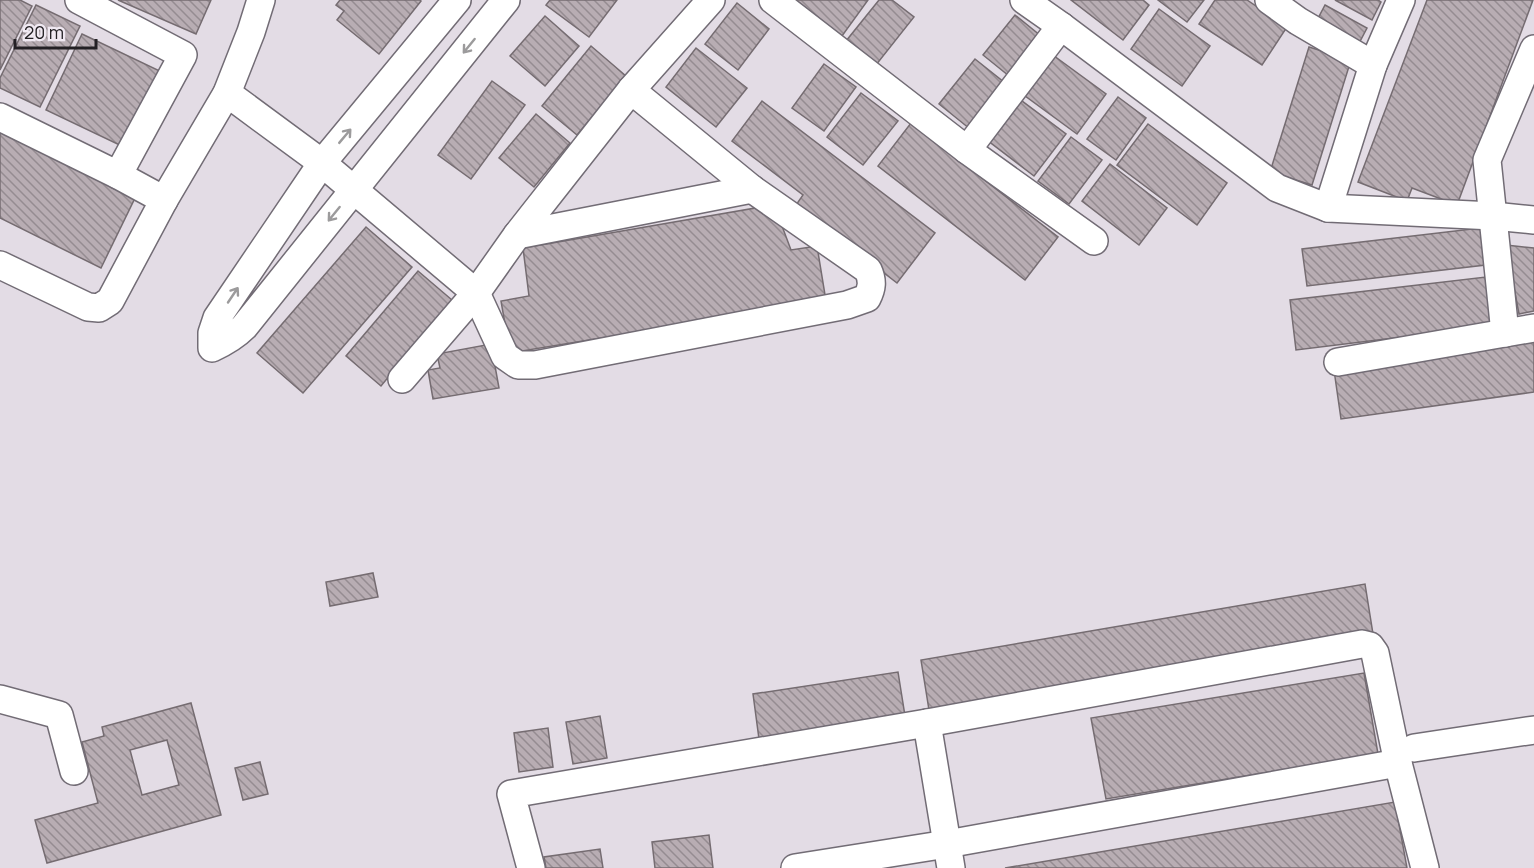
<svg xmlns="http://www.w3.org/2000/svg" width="1534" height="868" viewBox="0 0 1534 868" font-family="Manrope,sans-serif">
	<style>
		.building { fill: url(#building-back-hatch); stroke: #756c71; stroke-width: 1.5; fill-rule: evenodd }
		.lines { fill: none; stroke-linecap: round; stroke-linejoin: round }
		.minor-casing { stroke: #726c75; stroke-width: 30 }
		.minor { stroke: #fff; stroke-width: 27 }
		.oneway { stroke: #9c9b9c }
	</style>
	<defs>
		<pattern id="building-back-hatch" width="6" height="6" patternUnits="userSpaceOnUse" patternTransform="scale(1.5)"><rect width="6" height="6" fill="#b8adb3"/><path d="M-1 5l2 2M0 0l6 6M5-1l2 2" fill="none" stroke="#958c91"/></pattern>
	</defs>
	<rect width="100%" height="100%" fill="#e3dce5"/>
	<g class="building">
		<polygon points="0,0 20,0 32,6 0,70"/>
		<polygon points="118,0 211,0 196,34"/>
		<polygon points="340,0 420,0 421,1 379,54 337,20 344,11 336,5"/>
		<polygon points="550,0 617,0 589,37 546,5"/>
		<polygon points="793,0 868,0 842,36"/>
		<polygon points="879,0 892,0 914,17 872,70 842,46"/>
		<polygon points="1071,0 1143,0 1149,5 1123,40"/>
		<polygon points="1158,0 1204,0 1187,22"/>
		<polygon points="1215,0 1247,0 1287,27 1262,65 1199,24"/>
		<polygon points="1335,0 1378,0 1381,2 1372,20"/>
		<polygon points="1427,0 1533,0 1457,205 1412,188 1407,201 1358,182"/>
		<polygon points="737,3 769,29 738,70 705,44"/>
		<polygon points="36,5 80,26 40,107 0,88 0,78"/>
		<polygon points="1325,5 1367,28 1356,49 1314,26"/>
		<polygon points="1159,9 1210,46 1182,86 1131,49"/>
		<polygon points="1015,15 1046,40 1014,80 983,55"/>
		<polygon points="545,16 579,46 545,86 510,56"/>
		<polygon points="82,34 164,73 128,149 46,110"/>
		<polygon points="591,46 626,76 577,135 542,106"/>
		<polygon points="1309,47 1351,60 1312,185 1270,172"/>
		<polygon points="696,48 747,88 716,127 666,87"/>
		<polygon points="1046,50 1106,94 1077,134 1017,90"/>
		<polygon points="975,59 1010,87 975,133 939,104"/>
		<polygon points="824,64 856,87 824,131 792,108"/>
		<polygon points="492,81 525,105 471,179 438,155"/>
		<polygon points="861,93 898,121 863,165 827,137"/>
		<polygon points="1014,95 1066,134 1034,176 983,137"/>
		<polygon points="1118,97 1146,118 1116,160 1087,139"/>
		<polygon points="762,101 935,233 897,283 796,205 803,195 732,141"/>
		<polygon points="536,114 570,143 534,187 499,158"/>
		<polygon points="911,123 1058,237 1025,280 878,166"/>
		<polygon points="1148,124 1227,183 1197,225 1117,165"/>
		<polygon points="0,132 135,198 101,268 0,218"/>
		<polygon points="1071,137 1102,160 1069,204 1038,181"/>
		<polygon points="1110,164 1167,208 1139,245 1082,201"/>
		<polygon points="755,207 782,226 791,250 817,246 826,301 510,353 501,301 529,296 523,248 755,208"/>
		<polygon points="366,227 412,267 303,393 257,353"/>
		<polygon points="1489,227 1494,264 1307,286 1302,249"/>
		<polygon points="1506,245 1534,248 1534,311 1519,314"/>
		<polygon points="418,271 452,300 381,386 346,356"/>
		<polygon points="1486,277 1492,326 1296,350 1290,300"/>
		<polygon points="1534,342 1534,392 1341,419 1334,370"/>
		<polygon points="491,344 499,388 433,399 428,370 440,368 437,354"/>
		<polygon points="373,573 378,597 330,606 326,582"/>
		<polygon points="1365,584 1373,634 929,710 921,660"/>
		<polygon points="898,672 905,716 759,739 753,694"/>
		<polygon points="1364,673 1378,754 1106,799 1091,718"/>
		<path d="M 191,703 L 221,815 L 47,863 L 35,820 L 98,803 L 82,742 L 104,736 L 102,727 ZM 167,740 L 179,785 L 142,795 L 130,750 Z"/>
		<polygon points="600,716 607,758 573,764 566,722"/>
		<polygon points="548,728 553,767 519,772 514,733"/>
		<polygon points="260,762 268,794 243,800 235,768"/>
		<polygon points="1395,802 1407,868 1005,868"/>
		<polygon points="709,835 713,868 655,868 652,842"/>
		<polygon points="600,849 603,868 546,868 544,857"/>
	</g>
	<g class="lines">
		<g class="minor-casing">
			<g id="minor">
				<polyline points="79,0 183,55 118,175"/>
				<path d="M 457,0 L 322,163 L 217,318 L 212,333 L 212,348 C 225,342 234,337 244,327 L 506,0"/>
				<polyline points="773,0 967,150 1094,241"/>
				<polyline points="1024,0 1061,26 1277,188 1328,208 1493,216 1534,220"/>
				<polyline points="1269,0 1298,21 1373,65"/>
				<path d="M 227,93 L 322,163 L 476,293 L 505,356 L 518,365 L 535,365 L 847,305 L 867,298 C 872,288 873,281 868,270 L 752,189 L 631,90"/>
				<polyline points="0,117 118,175 164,200"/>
				<polyline points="967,150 1061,26"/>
				<polyline points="1328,208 1373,65 1401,0"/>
				<polyline points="517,235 752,189"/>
				<polyline points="0,265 88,307 99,308 110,301 164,200 227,93 251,32 261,0"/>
				<polyline points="1505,333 1487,160 1534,49"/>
				<polyline points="1338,362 1534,328"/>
				<polyline points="402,379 476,293 517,235 631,90 711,0"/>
				<polyline points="0,699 59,715 74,771"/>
				<polyline points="927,723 951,868"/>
				<polyline points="1414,748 1534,730"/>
				<polyline points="531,868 511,794 927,723 1362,644 1370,646 1375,653 1398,763 1425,868"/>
				<polyline points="795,868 947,844 1398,763"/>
			</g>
		</g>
		<use href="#minor" class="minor"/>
	</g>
	<defs><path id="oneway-shaft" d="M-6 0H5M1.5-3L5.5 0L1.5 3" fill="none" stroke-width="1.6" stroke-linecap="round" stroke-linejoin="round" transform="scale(1.5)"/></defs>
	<g class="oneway">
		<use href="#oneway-shaft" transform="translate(469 46) rotate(129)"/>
		<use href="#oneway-shaft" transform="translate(345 136) rotate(-50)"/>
		<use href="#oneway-shaft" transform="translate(334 214) rotate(129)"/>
		<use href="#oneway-shaft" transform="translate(233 295) rotate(-56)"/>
	</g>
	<path d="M15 39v9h81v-9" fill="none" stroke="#232024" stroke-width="3"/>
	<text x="24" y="39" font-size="18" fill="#232024" stroke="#f0e9f2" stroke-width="4.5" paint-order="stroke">20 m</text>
</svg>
